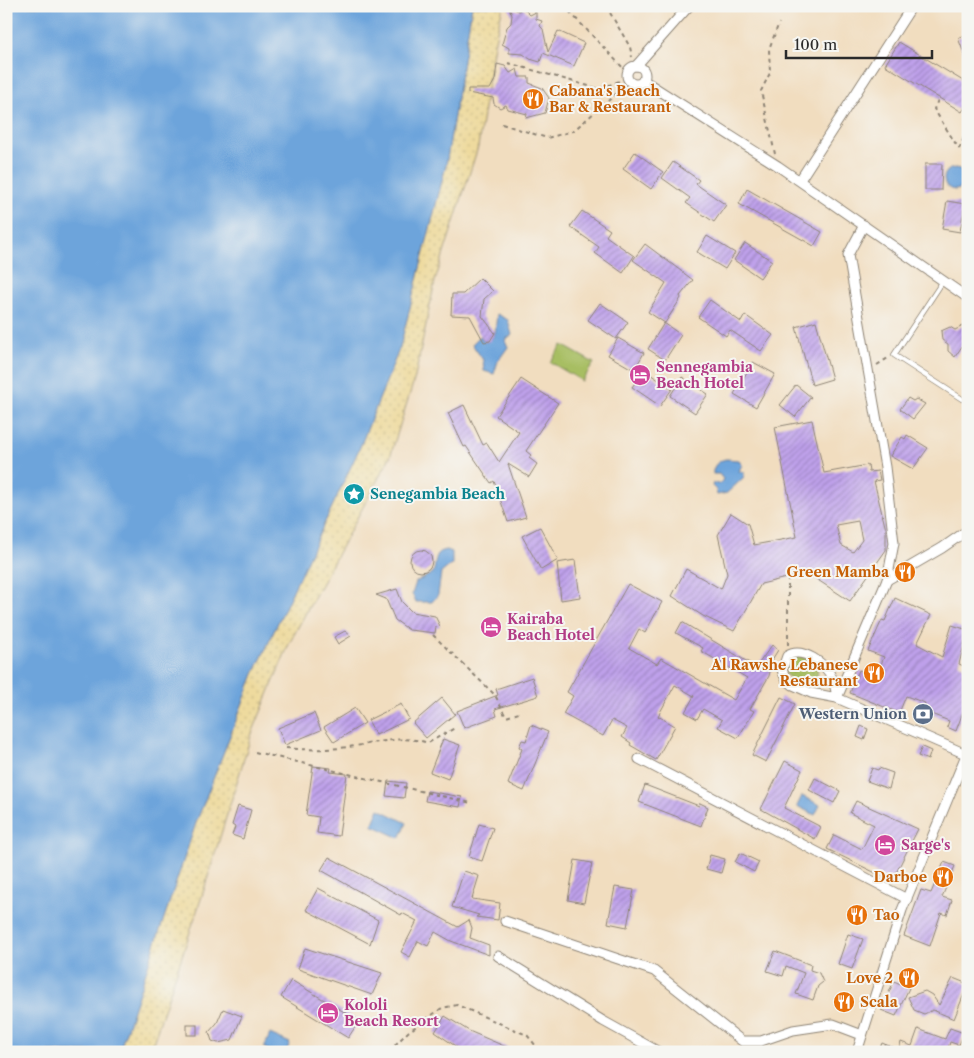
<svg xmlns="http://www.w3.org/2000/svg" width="974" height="1058" viewBox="0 0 974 1058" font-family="'Libre Caslon Text',serif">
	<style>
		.grass { fill: url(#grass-dots); stroke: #697446 }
		.sand { fill: url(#sand-dots); stroke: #8c8264 }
		.pitch { fill: #a7be62; stroke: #697446 }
		.water { fill: #6da4db; stroke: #4c6883 }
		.building { fill: url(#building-hatch); fill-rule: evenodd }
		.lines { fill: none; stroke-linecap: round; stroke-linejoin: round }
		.service-casing { stroke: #8e8475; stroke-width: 6 }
		.minor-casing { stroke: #8e8475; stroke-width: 11 }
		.path { stroke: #8e8475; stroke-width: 2; stroke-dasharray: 4 4; stroke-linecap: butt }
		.service { stroke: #fff; stroke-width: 4.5 }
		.minor { stroke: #fff; stroke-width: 9 }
		.labels { text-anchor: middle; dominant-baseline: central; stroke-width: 4; stroke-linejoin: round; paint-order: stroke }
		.food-label { font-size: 14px; font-weight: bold; fill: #c56008; stroke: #f6f6f2; text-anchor: end }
		.hotel-label { font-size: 14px; font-weight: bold; fill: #b23c85; stroke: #f6f6f2; text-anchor: start }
		.culture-label { font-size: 14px; font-weight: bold; fill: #0d838f; stroke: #f6f6f2; text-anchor: start }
		.service-label { font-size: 14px; font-weight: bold; fill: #4e5e75; stroke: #f6f6f2; text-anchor: end }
	</style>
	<defs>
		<pattern id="grass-dots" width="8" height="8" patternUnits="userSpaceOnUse" patternTransform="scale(1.25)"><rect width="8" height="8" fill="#a7be62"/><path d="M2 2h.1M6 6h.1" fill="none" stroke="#889b51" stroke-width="1.8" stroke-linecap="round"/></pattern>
		<pattern id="sand-dots" width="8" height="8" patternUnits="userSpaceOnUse" patternTransform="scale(1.25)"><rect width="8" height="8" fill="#eeda9e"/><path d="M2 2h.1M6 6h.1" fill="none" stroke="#cb8" stroke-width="1.8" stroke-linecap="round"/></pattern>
		<pattern id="building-hatch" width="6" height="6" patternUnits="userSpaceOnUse" patternTransform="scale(1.25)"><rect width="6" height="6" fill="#bfa1eb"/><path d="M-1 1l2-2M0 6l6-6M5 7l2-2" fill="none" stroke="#9b83bf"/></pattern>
	</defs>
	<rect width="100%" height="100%" fill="#f6f6f2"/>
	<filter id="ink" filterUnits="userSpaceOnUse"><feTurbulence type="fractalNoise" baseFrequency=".02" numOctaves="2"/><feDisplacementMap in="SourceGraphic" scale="10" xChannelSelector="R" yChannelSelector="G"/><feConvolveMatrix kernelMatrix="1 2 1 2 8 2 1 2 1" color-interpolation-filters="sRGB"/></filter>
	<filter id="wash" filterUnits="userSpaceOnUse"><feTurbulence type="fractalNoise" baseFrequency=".0096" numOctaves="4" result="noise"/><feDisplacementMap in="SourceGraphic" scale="20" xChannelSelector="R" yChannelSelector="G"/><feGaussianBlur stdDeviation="1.12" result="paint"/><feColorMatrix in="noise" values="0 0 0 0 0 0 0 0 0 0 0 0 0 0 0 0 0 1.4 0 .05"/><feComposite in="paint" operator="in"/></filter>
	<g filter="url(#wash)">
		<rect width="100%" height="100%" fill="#f1ddbf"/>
		<path class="grass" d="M 796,654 L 815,663 L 818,672 L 815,681 C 803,690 796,682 786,675 L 787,661 Z"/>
		<polygon class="sand" points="472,6 503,6 494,44 478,147 435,281 415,377 390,457 289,644 251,736 203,893 150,1052 119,1052 196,823 228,741 254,674 360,447 400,347 446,165"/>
		<polygon class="pitch" points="562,345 594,363 582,381 550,362"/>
		<g class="water">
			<polygon points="6,6 472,6 446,165 400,347 360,447 254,674 228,741 196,823 119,1052 6,1052"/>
			<circle cx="955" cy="179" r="11"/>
			<polygon points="497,314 508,320 512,335 505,340 508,347 498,361 494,374 484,371 483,360 472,344 480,336 484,342 490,341 495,333"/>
			<path d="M 726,459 L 739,460 L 742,465 L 739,471 L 744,472 L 744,477 L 727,493 L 717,495 L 716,490 L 712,486 L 713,483 L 720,484 L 723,479 L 719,474 L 713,474 C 712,466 719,460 726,459 Z"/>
			<path d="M 447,550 L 452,552 L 452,564 L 441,573 L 438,595 L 432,602 L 416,602 L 412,594 L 416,582 L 433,573 C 437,561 433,552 447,550 Z"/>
			<polygon points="802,796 820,805 815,815 797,806"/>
			<polygon points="379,809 407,823 400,838 372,825"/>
			<polygon points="270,1034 290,1043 286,1052 273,1052 264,1048"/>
		</g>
		<g id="blocks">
			<g class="building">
				<polygon points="508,6 519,11 522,7 530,15 536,12 536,19 542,21 540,26 543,29 548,52 558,31 584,43 574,66 543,53 540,62 530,59 523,54 509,53 509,48 502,44 507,27 511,23 512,15"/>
				<polygon points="968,34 968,61 967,61 958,38"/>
				<polygon points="899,42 968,84 968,103 962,112 885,65"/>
				<polygon points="497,64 505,66 510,73 517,69 519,77 529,77 529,83 542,88 549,98 545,113 526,118 527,114 508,109 506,105 500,108 494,104 493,98 468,93 468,89 490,89 495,80"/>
				<polygon points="635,152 663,172 651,189 623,169"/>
				<polygon points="673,162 699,180 696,184 726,205 714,222 686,203 690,198 662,178"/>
				<polygon points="925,164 942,164 941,190 925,190"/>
				<polygon points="747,189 822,232 814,246 739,204"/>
				<polygon points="947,201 965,204 960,232 942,229"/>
				<polygon points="582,211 610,230 606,236 634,256 623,273 595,253 599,247 570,227"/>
				<polygon points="707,236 735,253 725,269 697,252"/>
				<polygon points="745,243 772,261 760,278 734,260"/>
				<polygon points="645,244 693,280 680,296 681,298 665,323 648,312 666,283 633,260"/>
				<polygon points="480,278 493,291 484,299 482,316 495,333 490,341 484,342 470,316 451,315 452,294 463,294"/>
				<polygon points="710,300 741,322 745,315 773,335 761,351 730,330 726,336 698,317"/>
				<polygon points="600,303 628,322 616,339 588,320"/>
				<polygon points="816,321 832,379 812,385 796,327"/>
				<polygon points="664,323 681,335 665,360 648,349"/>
				<polygon points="963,326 968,328 968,337 955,357 948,351 948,344 942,340 941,331 950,327 955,330"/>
				<polygon points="618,338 644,353 634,370 608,355"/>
				<polygon points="753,362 775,374 756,407 734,394"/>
				<polygon points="644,370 672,389 660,406 632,387"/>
				<polygon points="682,377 708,394 695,413 670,396"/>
				<polygon points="521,379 558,403 526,451 531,455 529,458 537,464 529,477 508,464 526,517 508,522 494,481 491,483 466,446 464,447 448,413 464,405 483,445 487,443 499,462 519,432 496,416"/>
				<polygon points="796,385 811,397 795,417 780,405"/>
				<polygon points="908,398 913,401 916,399 925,404 913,419 900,409"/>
				<path d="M 812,420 L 824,473 L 868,465 L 869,472 L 878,471 L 880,480 L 874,481 L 886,530 L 886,550 L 850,601 L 807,573 L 761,584 L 734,631 L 703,616 L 672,596 L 686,569 L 721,589 L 727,574 L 718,535 L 731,513 L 748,524 L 754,545 L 797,537 L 775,427 ZM 858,521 L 862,540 L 853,552 L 841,545 L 836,525 Z"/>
				<polygon points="907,435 928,448 913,469 890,456 902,437 905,439"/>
				<polygon points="540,527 558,560 541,570 522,536"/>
				<circle cx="421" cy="561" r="11"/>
				<polygon points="575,560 580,597 561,600 557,563"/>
				<polygon points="628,584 662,602 645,633 639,629 629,648 657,664 661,658 734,700 747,678 701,651 703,648 676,633 682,622 756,667 772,645 778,650 773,658 769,676 750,709 754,711 738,738 718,727 722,720 703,709 697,719 685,712 694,696 675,685 658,716 675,726 656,760 630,745 631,743 622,737 627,728 612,720 603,736 563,714 573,696 567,692"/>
				<polygon points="397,589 402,602 412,612 435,616 440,626 436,627 435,633 409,630 395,620 386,599 376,595"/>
				<polygon points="895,598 931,615 917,644 942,657 952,625 968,630 959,664 968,668 968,691 964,700 967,701 956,731 947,727 949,721 926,712 927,709 924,708 925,703 906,696 899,713 850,693 859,670 876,677 884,657 868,651 882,620 885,621"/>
				<polygon points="345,631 351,636 338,644 334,637"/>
				<polygon points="532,677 538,696 495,709 497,716 464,728 457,711 498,695 496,689"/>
				<polygon points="781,697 795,704 766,762 752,755"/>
				<polygon points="442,698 455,714 426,738 413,723"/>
				<polygon points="401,704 409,719 376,735 368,720"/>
				<polygon points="355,708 365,723 334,742 324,727"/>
				<polygon points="314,713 321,730 285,745 278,728"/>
				<polygon points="531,725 548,732 524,791 508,784 522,749 519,747 522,740 526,741"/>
				<polygon points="861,726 868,729 864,740 857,737"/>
				<polygon points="443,739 460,745 448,779 430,772"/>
				<polygon points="922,747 931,751 928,760 918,756"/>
				<polygon points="785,761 802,770 784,808 821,827 815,839 761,809"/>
				<polygon points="313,766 331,768 330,772 347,774 339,836 317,833 319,817 306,815"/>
				<polygon points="872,768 878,770 879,768 893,773 889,789 867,781"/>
				<polygon points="815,778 840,791 834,803 809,790"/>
				<polygon points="388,781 406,783 404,798 386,796"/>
				<polygon points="645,785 699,806 700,803 708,807 701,826 639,802"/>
				<polygon points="427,791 462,797 460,807 425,801"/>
				<polygon points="856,801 918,829 892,881 827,849 834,835 862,849 874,825 850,813"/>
				<polygon points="238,806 251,810 243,839 232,835 235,827 232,825"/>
				<polygon points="479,824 493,828 482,861 469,857"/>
				<polygon points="740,853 759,862 754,872 735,862"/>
				<polygon points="710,855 725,859 721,873 706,869"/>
				<polygon points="329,857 458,927 469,920 472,928 470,938 489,945 489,955 451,941 435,932 428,946 418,941 410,957 401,952 417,921 402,913 401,915 321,870"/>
				<polygon points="575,860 592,863 584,903 568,900"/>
				<polygon points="944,862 955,866 942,897 952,900 947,915 941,913 930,946 904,936 921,890 931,893"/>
				<polygon points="464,871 479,876 472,899 500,903 498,920 476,917 479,915 452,907"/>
				<polygon points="615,887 634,890 627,927 608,923"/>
				<polygon points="318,888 378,920 370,944 306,910"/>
				<polygon points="848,934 863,939 852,969 838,964"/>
				<polygon points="305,948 382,973 372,995 298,969"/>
				<polygon points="775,951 811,965 810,970 819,973 823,982 818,986 813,1000 796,994 804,973 786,966 783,976 767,971"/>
				<polygon points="953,978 968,984 954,1019 933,1010 924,1014 914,1010 908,997 925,991 932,995 939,1005"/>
				<polygon points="291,980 359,1021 348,1038 281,997"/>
				<polygon points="894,981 909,988 896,1016 881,1010"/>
				<polygon points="223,1009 242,1016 232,1040 218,1043 212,1041 209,1032 217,1023"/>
				<polygon points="445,1016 469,1031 518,1052 464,1052 435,1032"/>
				<rect x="187" y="1025" width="10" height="10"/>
				<polygon points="950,1028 964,1033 959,1045 950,1042 947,1052 878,1052 882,1043 899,1050 901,1042 912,1046 918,1029 945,1039"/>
			</g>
		</g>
	</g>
	<g filter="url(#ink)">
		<use href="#blocks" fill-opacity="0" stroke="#8e8475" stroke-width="1"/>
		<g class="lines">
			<g class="service-casing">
				<polyline id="service" points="943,281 894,355 962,399"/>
			</g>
			<g class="minor-casing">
				<g id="minor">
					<polyline points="636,66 689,6"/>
					<circle cx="636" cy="75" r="9"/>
					<polyline points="643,80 778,166 968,298"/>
					<polyline points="800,180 912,6"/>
					<polyline points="887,580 942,548 968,530"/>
					<polyline points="837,698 887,580 894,543 885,467 848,255 864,225"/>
					<path d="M 837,698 C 836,691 835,684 832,678 C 826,664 802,646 787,656 L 782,670 L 786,679 L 793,685 L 811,693 L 837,698 L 968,755"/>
					<polyline points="639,759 907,899"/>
					<polyline points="505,921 654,971 742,1041 761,1041 793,1030 833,1024 862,1035"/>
					<polyline points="498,956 603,1021 659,1052"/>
					<polyline points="857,1052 902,910 966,755"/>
				</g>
			</g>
			<g class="path">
				<polyline points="564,6 627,72"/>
				<polyline points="606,6 630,47 632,57"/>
				<polyline points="508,63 599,89 627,78"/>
				<polyline points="938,100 934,109 959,149"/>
				<polyline points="502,124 547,138 573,131 630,82"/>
				<polyline points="959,149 968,128"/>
				<polyline points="775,154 761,91 770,73 769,49 779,23"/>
				<polyline points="877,365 888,358"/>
				<polyline points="788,577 788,647"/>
				<polyline points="433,635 495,695 506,717 519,713"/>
				<path d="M 286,748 C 306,750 327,750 348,747 C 374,744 403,734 428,743 L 455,728"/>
				<polyline points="255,752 471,803"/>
				<polyline points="389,1052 393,1047"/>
				<polyline points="395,1052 393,1047 408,1032 442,1008 457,1005 527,1035 541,1052"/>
			</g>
			<use href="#service" class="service"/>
			<use href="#minor" class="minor"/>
		</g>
	</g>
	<defs>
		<g id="restaurant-disc" transform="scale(1.125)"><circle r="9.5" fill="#e8710a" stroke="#f6f6f2"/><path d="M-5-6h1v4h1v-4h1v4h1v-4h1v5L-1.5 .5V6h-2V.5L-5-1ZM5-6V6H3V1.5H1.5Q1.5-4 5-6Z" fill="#fff"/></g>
		<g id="hotel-disc" transform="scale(1.125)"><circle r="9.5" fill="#d1479c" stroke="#f6f6f2"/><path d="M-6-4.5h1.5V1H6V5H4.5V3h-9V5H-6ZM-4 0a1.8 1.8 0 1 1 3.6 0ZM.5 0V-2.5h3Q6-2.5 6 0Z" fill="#fff"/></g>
		<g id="sight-disc" transform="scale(1.125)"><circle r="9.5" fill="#0f9aa8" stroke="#f6f6f2"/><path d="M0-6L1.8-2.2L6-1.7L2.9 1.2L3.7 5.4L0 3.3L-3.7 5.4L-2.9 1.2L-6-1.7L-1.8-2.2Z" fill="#fff"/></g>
		<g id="bank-disc" transform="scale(1.125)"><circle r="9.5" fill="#5c6f8a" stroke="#f6f6f2"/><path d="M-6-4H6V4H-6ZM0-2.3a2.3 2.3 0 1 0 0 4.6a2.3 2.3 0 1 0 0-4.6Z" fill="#fff"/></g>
	</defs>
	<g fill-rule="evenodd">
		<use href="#restaurant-disc" x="533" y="99"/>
		<use href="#hotel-disc" x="640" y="375"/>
		<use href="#sight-disc" x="354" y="494"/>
		<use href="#restaurant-disc" x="905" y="572"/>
		<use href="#hotel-disc" x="491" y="627"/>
		<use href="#restaurant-disc" x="874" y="673"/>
		<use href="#bank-disc" x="923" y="714"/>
		<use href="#hotel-disc" x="885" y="845"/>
		<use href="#restaurant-disc" x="943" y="877"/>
		<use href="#restaurant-disc" x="857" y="915"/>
		<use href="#restaurant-disc" x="909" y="978"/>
		<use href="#restaurant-disc" x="844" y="1002"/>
		<use href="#hotel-disc" x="328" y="1013"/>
	</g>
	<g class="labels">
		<g class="food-label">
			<text x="549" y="91" text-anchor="start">Cabana's Beach<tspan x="549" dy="16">Bar &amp; Restaurant</tspan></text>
			<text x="889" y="572">Green Mamba</text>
			<text x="858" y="665">Al Rawshe Lebanese<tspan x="858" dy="16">Restaurant</tspan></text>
			<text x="927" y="877">Darboe</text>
			<text x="873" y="915" text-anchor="start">Tao</text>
			<text x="893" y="978">Love 2</text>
			<text x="860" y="1002" text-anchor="start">Scala</text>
		</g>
		<g class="hotel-label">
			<text x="656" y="367">Sennegambia<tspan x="656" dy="16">Beach Hotel</tspan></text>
			<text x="507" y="619">Kairaba<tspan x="507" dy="16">Beach Hotel</tspan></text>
			<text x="901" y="845">Sarge's</text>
			<text x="344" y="1005">Kololi<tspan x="344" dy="16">Beach Resort</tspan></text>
		</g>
		<g class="culture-label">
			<text x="370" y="494">Senegambia Beach</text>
		</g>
		<g class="service-label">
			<text x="907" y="714">Western Union</text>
		</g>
	</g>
	<rect width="974" height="1058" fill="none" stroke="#f6f6f2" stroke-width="25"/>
	<path d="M786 50v8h146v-8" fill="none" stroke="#2b2b2b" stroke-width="2.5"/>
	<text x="794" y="50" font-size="15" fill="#2b2b2b" stroke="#f6f6f2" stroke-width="4" paint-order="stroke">100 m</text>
</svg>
